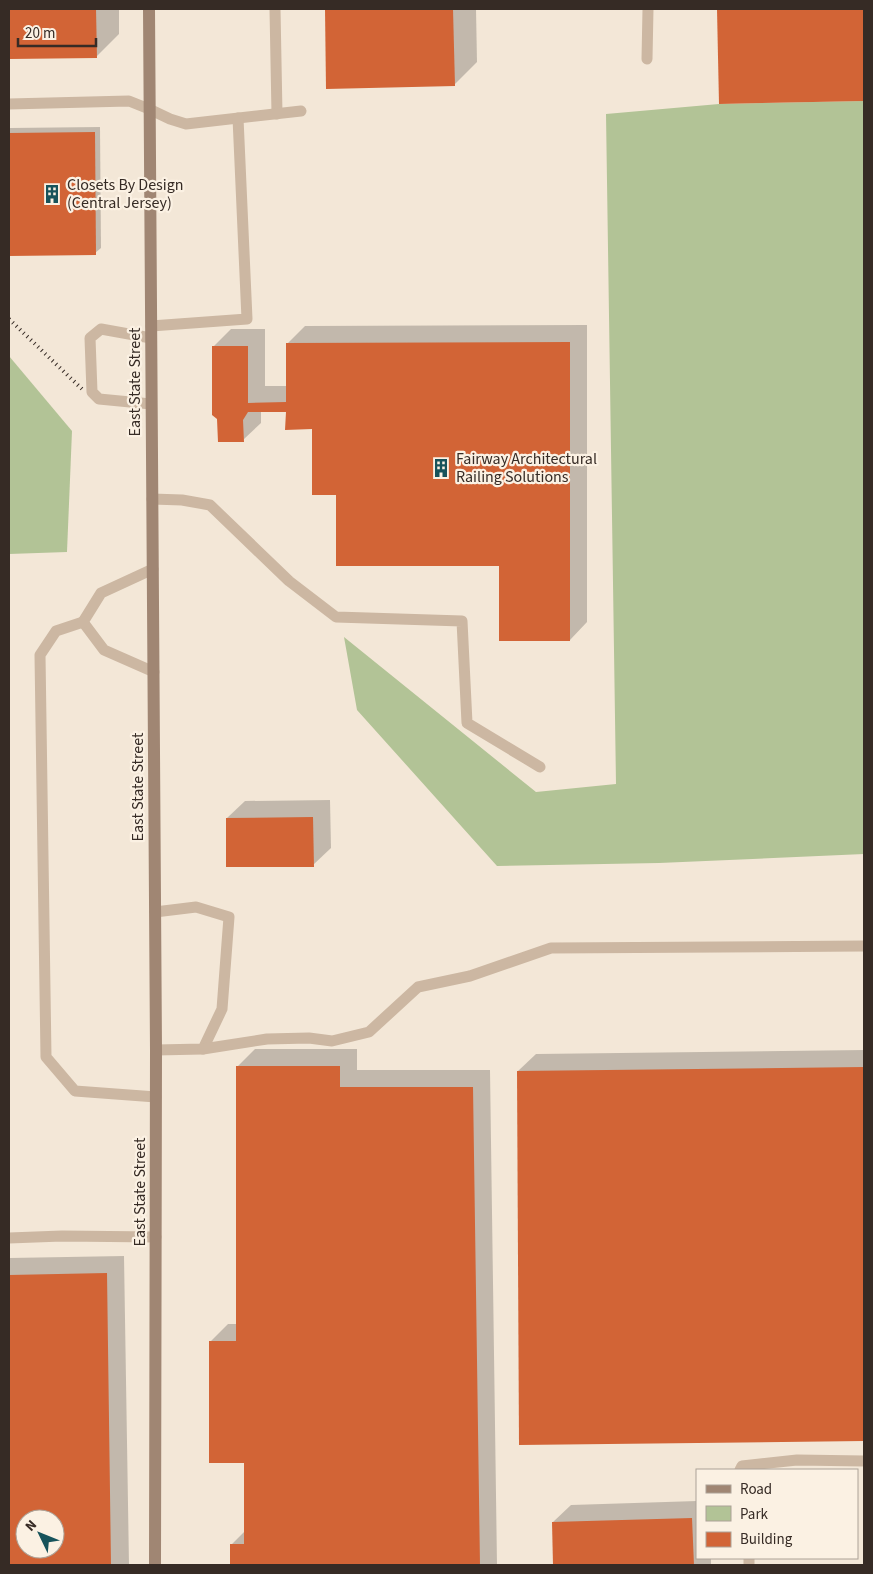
<svg xmlns="http://www.w3.org/2000/svg" width="873" height="1574" viewBox="0 0 873 1574" font-family="'Source Sans 3',sans-serif">
	<style>
		.green { fill: #b2c396 }
		.shadow { fill: #0003; fill-rule: evenodd }
		.building { fill: #d26436; fill-rule: evenodd }
		.lines { fill: none; stroke-linecap: round; stroke-linejoin: round }
		.lane { stroke: #ccb7a2; stroke-width: 11 }
		.secondary { stroke: #a08673; stroke-width: 12 }
		.rail { stroke: #362b25; stroke-width: 4; stroke-dasharray: 1 4; stroke-linecap: butt }
		.labels { text-anchor: middle; dominant-baseline: central; stroke-width: 4.5; stroke-linejoin: round; paint-order: stroke }
		.poi-label { font-size: 16px; fill: #362b25; stroke: #fbf1e3; text-anchor: start }
		.street-label { font-size: 16px; fill: #362b25; stroke: #fbf1e3 }
	</style>
	<rect width="100%" height="100%" fill="#f3e7d7"/>
	<g class="green">
		<polygon points="864,101 864,854 659,863 497,866 357,710 344,637 536,792 616,784 606,114 719,104"/>
		<polygon points="9,356 72,431 67,552 9,554"/>
	</g>
	<g class="shadow">
		<polygon points="9,9 119,9 119,34 96,57 9,58"/>
		<polygon points="326,9 476,9 477,62 454,85 327,88"/>
		<polygon points="719,9 864,9 864,100 720,103"/>
		<polygon points="100,127 101,248 95,253 9,255 9,128"/>
		<polygon points="587,325 587,622 570,640 500,565 337,494 313,428 287,411 261,411 261,423 243,440 214,346 231,329 265,329 265,386 287,386 287,344 305,326"/>
		<polygon points="330,800 331,848 313,865 227,818 245,801"/>
		<polygon points="255,1049 357,1049 357,1070 490,1070 497,1565 232,1565 232,1544 246,1530 245,1461 210,1342 228,1324 237,1324 237,1067"/>
		<polygon points="864,1050 864,1440 521,1443 518,1071 536,1054"/>
		<path d="M 124,1256 L 129,1565 L 9,1565 L 9,1258 ZM 25,1519 L 55,1519 L 55,1549 L 25,1549 Z"/>
		<polygon points="697,1501 697,1558 711,1558 711,1565 555,1565 553,1522 571,1505"/>
	</g>
	<g class="building">
		<polygon points="9,9 96,9 97,58 9,59"/>
		<polygon points="325,9 453,9 455,86 326,89"/>
		<polygon points="717,9 864,9 864,101 719,104"/>
		<polygon points="95,132 96,255 9,256 9,133"/>
		<polygon points="570,342 570,641 499,641 499,566 336,566 336,495 312,495 312,429 285,430 286,412 248,412 243,420 244,442 218,442 217,419 212,415 212,346 248,346 248,403 286,402 286,343"/>
		<polygon points="313,817 314,867 226,867 226,818"/>
		<polygon points="236,1066 340,1066 340,1087 473,1087 480,1565 230,1565 230,1544 244,1544 244,1463 209,1463 209,1341 236,1341"/>
		<polygon points="864,1067 864,1441 519,1445 517,1071"/>
		<path d="M 107,1273 L 111,1565 L 9,1565 L 9,1275 ZM 25,1519 L 55,1519 L 55,1549 L 25,1549 Z"/>
		<polygon points="692,1518 694,1565 553,1565 552,1522"/>
	</g>
	<g class="lines">
		<g class="lane">
			<polyline points="275,9 277,114"/>
			<polyline points="647,59 648,9"/>
			<polyline points="9,104 129,101 149,109 170,119 186,124 301,111"/>
			<polyline points="151,326 247,319 238,118"/>
			<polyline points="151,338 101,329 90,338 92,392 99,399 151,404"/>
			<polyline points="152,499 182,500 210,505 289,581 336,617 462,621 467,723 540,767"/>
			<polyline points="153,569 101,593 83,622 104,650 154,672"/>
			<polyline points="83,622 56,631 40,655 46,1057 75,1091 156,1097"/>
			<polyline points="155,912 196,907 229,917 222,1009 203,1049 156,1050"/>
			<polyline points="203,1049 267,1039 309,1038 332,1041 369,1032 418,987 470,976 551,948 864,946"/>
			<polyline points="9,1238 62,1236 156,1237"/>
			<polyline points="740,1470 742,1466 797,1460 864,1461"/>
			<polyline points="749,1558 749,1565"/>
		</g>
		<polyline class="secondary" points="149,9 156,1050 155,1565"/>
		<polyline class="rail" points="9,319 83,390"/>
	</g>
	<defs>
		<g id="building-bare" transform="scale(1.5)"><path d="M-4-6H4V6H1V3H-1V6H-4ZM-2.5-4.3h1.7v1.8h-1.7ZM.8-4.3h1.7v1.8H.8ZM-2.5-1h1.7V.8h-1.7ZM.8-1h1.7V.8H.8Z" fill="#17535b" stroke="#fbf1e3" stroke-width="2.5" paint-order="stroke"/></g>
	</defs>
	<g fill-rule="evenodd">
		<use href="#building-bare" x="52" y="194"/>
		<use href="#building-bare" x="441" y="468"/>
	</g>
	<g class="labels">
		<g class="poi-label">
			<text x="67" y="185">Closets By Design<tspan x="67" dy="18">(Central Jersey)</tspan></text>
			<text x="456" y="459">Fairway Architectural<tspan x="456" dy="18">Railing Solutions</tspan></text>
		</g>
		<g class="street-label">
			<text transform="translate(135 382) rotate(-90)">East State Street</text>
			<text transform="translate(138 787) rotate(-90)">East State Street</text>
			<text transform="translate(140 1192) rotate(-90)">East State Street</text>
		</g>
	</g>
	<rect width="873" height="1574" fill="none" stroke="#362b25" stroke-width="20"/>
	<rect x="696" y="1469" width="162" height="90" fill="#fbf1e3" stroke="#aca297"/>
	<rect x="706" y="1485" width="25" height="8" fill="#a08673" stroke="#aca297"/>
	<text x="740" y="1494" font-size="15" fill="#362b25">Road</text>
	<rect x="706" y="1506" width="25" height="15" fill="#b2c396" stroke="#aca297"/>
	<text x="740" y="1519" font-size="15" fill="#362b25">Park</text>
	<rect x="706" y="1532" width="25" height="15" fill="#d26436" stroke="#aca297"/>
	<text x="740" y="1544" font-size="15" fill="#362b25">Building</text>
	<g transform="translate(40 1534) rotate(313)"><circle r="24" fill="#fbf1e3" stroke="#aca297"/>
	<path d="M0-4L9 19L0 12L-9 19Z" fill="#17535b"/>
	<text y="-8" font-size="14" font-weight="bold" text-anchor="middle" fill="#362b25">N</text>
	</g>
	<path d="M18 38v8h78v-8" fill="none" stroke="#362b25" stroke-width="2.5"/>
	<text x="25" y="38" font-size="15" fill="#362b25" stroke="#fbf1e3" stroke-width="4" paint-order="stroke">20 m</text>
</svg>
